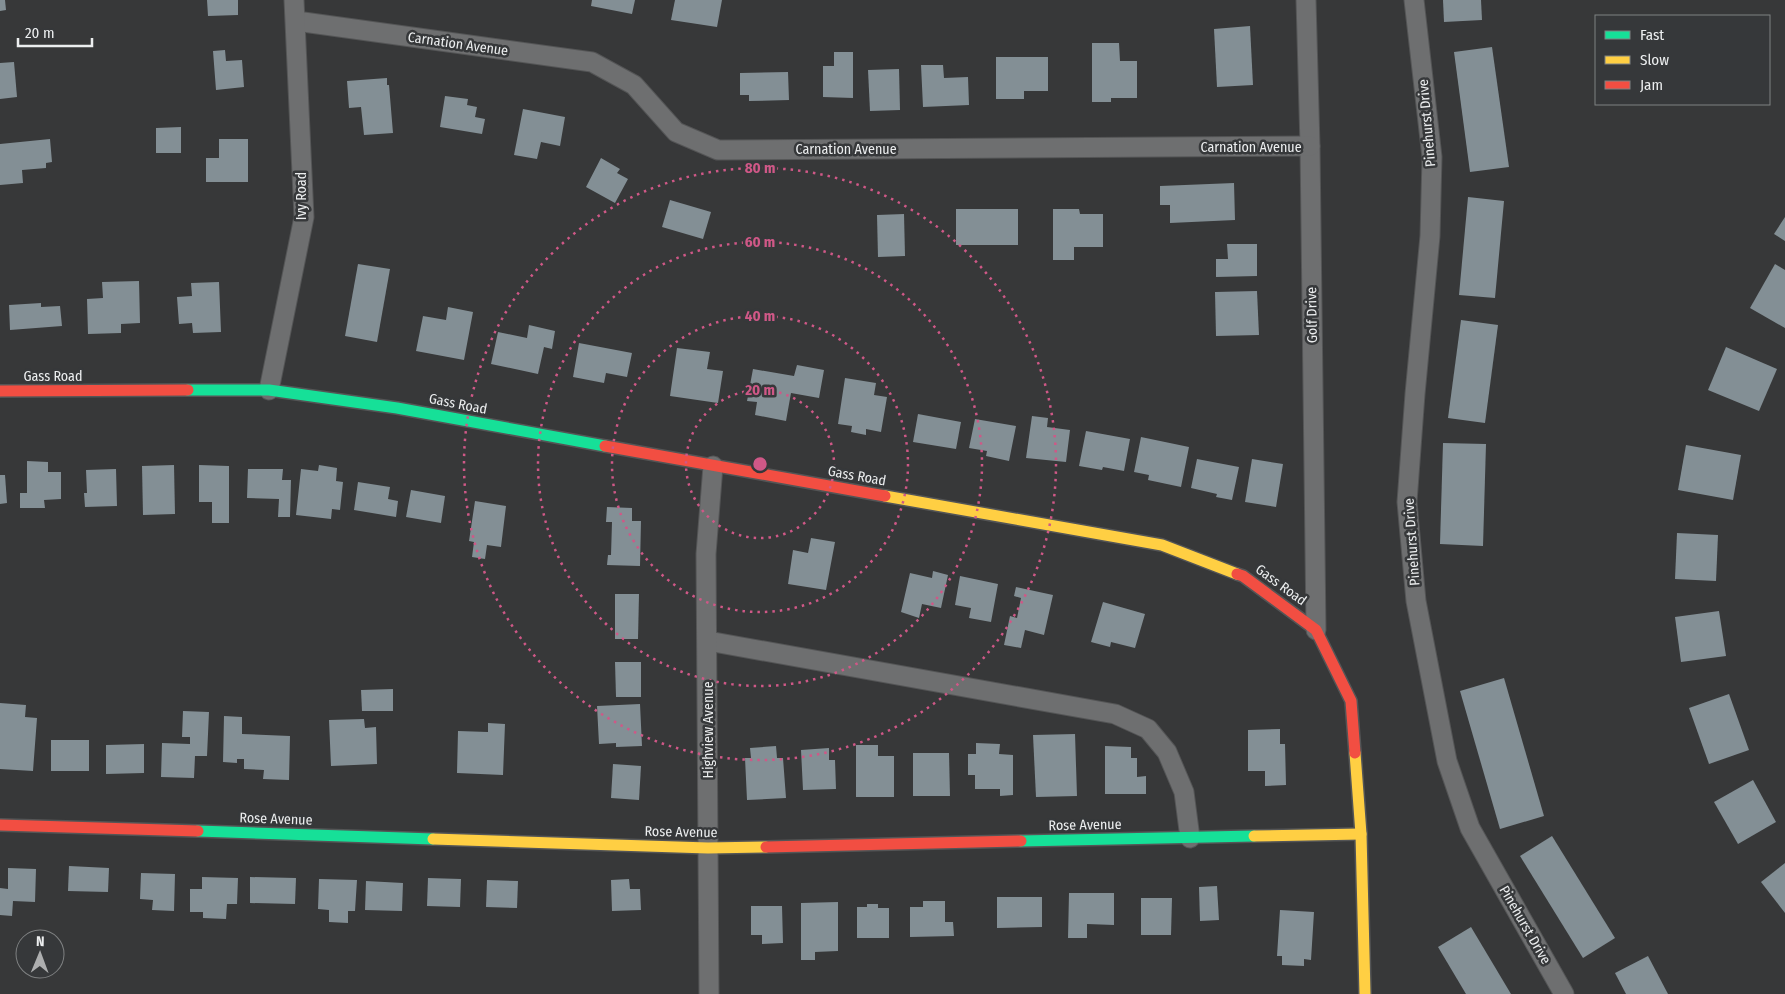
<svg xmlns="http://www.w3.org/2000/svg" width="1785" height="994" viewBox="0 0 1785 994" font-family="'Fira Sans Condensed',sans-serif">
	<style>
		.building { fill: #838f95 }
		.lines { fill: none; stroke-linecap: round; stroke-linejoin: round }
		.street-casing { stroke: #545556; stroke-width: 21 }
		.fast-casing { stroke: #545556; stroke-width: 14 }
		.slow-casing { stroke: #545556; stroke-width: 14 }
		.jam-casing { stroke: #545556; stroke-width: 14 }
		.street { stroke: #6e6f70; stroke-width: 19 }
		.fast { stroke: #16e098; stroke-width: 11 }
		.slow { stroke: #ffcf43; stroke-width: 11 }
		.jam { stroke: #f24e42; stroke-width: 11 }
		.ring { fill: none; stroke: #cf5887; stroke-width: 2.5; stroke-dasharray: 2.5 5 }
		.labels { text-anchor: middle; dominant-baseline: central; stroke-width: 5; stroke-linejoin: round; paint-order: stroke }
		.street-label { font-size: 14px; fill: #eceeef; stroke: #36383a }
		.centre { fill: #cf5887; stroke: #36383a; stroke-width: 2.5 }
		.ring-label { font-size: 15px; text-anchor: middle; font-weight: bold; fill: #cf5887; stroke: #36383a; stroke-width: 5; stroke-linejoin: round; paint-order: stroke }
	</style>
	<rect width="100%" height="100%" fill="#373839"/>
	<g class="building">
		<polygon points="0,0 5,0 6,10 0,11"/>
		<polygon points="207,0 238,0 238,15 208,16"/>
		<polygon points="592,0 635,0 632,14 591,6"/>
		<polygon points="675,0 722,0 717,27 671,20"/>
		<polygon points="1443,0 1481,0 1482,20 1444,22"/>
		<polygon points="1250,26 1253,85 1217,87 1214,29"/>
		<polygon points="1092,43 1119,43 1120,61 1137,61 1137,98 1111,98 1111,102 1092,102"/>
		<polygon points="1492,47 1509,167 1470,172 1454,52"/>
		<polygon points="225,50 226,61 242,60 244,87 216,90 213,51"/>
		<polygon points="834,52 853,52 853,98 823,97 823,66 834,66"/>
		<polygon points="996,57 1048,57 1048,91 1024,91 1024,99 996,99"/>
		<polygon points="14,62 17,97 0,99 0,63"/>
		<polygon points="921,65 943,65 944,78 968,77 969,105 923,107"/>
		<polygon points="899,69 900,110 870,111 868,70"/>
		<polygon points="788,72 789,100 749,101 749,95 740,95 740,73"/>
		<polygon points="387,78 387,85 389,85 393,133 364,135 361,107 349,108 347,81"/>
		<polygon points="445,96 468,99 467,105 477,107 475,117 485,119 482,134 440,127"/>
		<polygon points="523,109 565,117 560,146 541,142 537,159 514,155"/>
		<polygon points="181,127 181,153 156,153 156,128"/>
		<polygon points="50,139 52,162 46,163 46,168 22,170 23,183 0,185 0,144"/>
		<polygon points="219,139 248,139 248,182 206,182 206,158 219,158"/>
		<polygon points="601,158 620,169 617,173 628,179 615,203 586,187"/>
		<polygon points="1234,183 1235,220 1170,223 1170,205 1160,205 1160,186"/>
		<polygon points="1468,197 1504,201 1495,298 1459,295"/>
		<polygon points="670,200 711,212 703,239 662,227"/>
		<rect x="956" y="209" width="62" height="36"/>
		<polygon points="1053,209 1079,209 1080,214 1103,214 1103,247 1074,247 1074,260 1053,260"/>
		<polygon points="904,214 905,256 878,257 877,215"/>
		<polygon points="1785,217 1785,241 1774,234"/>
		<polygon points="1227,244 1257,244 1257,276 1216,277 1216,259 1228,259"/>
		<polygon points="358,264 390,269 377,342 345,336"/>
		<polygon points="1775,264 1785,270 1785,328 1750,308"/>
		<polygon points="139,281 140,323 121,324 121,333 88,334 87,299 103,298 102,282"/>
		<polygon points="219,282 221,332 193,333 192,323 179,324 177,297 192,296 191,283"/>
		<polygon points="1257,291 1259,335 1216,336 1215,292"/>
		<polygon points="41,303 41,307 60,306 62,326 10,330 9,305"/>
		<polygon points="448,307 473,312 464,360 416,351 423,316 446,320"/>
		<polygon points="1461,320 1498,325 1485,423 1448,418"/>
		<polygon points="529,325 555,331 552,349 544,347 538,374 491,364 498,332 527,338"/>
		<polygon points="579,343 632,353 627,377 606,373 604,383 573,377"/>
		<polygon points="1726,347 1777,369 1759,411 1708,390"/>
		<polygon points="677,348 710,352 707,369 723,371 718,403 670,396"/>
		<polygon points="797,365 824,370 819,398 791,393 786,421 755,415 757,402 747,401 753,369 794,376"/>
		<polygon points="845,378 876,383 874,395 887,397 881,432 866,429 866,435 851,432 852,426 838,424"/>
		<polygon points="918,414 961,422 956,449 913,442"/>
		<polygon points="1032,416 1048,418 1047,427 1070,430 1066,462 1026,458"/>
		<polygon points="975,419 1016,426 1009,461 986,456 987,451 969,448"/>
		<polygon points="1086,431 1130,439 1124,471 1103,467 1102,470 1079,466"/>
		<polygon points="1141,437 1189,447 1181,487 1148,480 1149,475 1134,472"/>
		<polygon points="1443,443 1486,444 1483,546 1440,544"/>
		<polygon points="1686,445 1741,455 1733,500 1678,490"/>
		<polygon points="1197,459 1239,467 1232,500 1216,497 1217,494 1191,488"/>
		<polygon points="1252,459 1283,464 1276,507 1245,502"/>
		<polygon points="27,461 48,462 48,472 61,472 61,499 44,500 45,508 20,508 20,493 27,493"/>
		<polygon points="174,465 175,514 143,515 142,466"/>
		<polygon points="199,465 229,466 229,523 212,523 212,502 199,502"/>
		<polygon points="319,465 337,468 336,481 343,482 340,510 332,509 331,519 296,515 301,469 318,471"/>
		<polygon points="116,469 117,506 85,507 84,493 87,493 86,470"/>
		<polygon points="248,469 283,469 282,480 291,480 290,517 278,517 279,499 247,498"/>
		<polygon points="0,475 5,475 7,503 0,504"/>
		<polygon points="358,482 390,487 388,499 398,501 396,517 354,510"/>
		<polygon points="411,490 445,496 441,523 406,517"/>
		<polygon points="475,501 506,506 501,547 487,545 485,559 472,557 474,542 469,541"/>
		<polygon points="607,507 632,508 632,521 641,521 640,566 607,565 608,555 611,555 612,522 606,522"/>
		<polygon points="1677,533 1718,535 1716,581 1675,579"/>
		<polygon points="811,538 835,542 826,590 788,584 793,550 808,553"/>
		<polygon points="933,571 948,575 941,608 922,604 919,618 901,612 910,573 932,578"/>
		<polygon points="960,576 998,584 991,622 969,618 971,608 955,605"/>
		<polygon points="1016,587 1053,595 1044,635 1025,630 1021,648 1004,645 1010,616 1017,618 1021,598 1014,596"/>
		<polygon points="615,594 639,594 638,639 615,639"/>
		<polygon points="1103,602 1145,614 1135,648 1111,642 1110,647 1091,642"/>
		<polygon points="1719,611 1726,656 1681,662 1675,617"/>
		<polygon points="615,662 641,662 641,697 616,697"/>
		<polygon points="1504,678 1544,816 1500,829 1460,691"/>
		<polygon points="393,689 393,711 362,711 361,690"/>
		<polygon points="1729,694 1749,750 1709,764 1689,708"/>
		<polygon points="0,703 26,705 25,717 37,718 33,771 0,769"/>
		<polygon points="640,704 642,746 616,747 616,743 599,744 597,706"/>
		<polygon points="183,711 209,712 207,756 195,756 194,778 161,777 162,743 190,744 190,737 182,737"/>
		<polygon points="224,716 242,717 242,734 290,736 289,780 263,779 264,770 244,769 244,759 237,759 237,763 223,762"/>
		<polygon points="364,719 365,728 376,727 377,764 331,766 329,720"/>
		<polygon points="488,723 505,724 503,775 457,773 458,731 488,732"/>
		<polygon points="1280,729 1280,744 1285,744 1286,785 1265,786 1265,771 1248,771 1248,730"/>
		<polygon points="1075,734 1077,796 1036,797 1033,735"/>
		<rect x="51" y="740" width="38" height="31"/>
		<polygon points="976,743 1000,744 999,754 1013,755 1013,795 1000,796 1000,789 975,789 975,775 968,775 968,754 976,754"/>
		<polygon points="144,744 144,773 106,774 106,745"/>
		<polygon points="856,745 878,745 878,756 894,756 894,797 856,797"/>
		<polygon points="776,746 777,758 783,758 786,798 747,800 745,758 751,758 750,748"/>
		<polygon points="1105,746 1131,747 1131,758 1137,758 1137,777 1146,776 1146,794 1105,794"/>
		<polygon points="829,748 829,760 835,760 836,789 803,790 801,750"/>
		<polygon points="913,753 949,753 950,796 913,796"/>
		<polygon points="613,764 641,766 639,800 611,798"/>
		<polygon points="1753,780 1776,822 1738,844 1714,802"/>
		<polygon points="1552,836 1615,938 1583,958 1520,856"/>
		<polygon points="1785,863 1785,913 1761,882"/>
		<polygon points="69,866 109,868 108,892 68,891"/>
		<polygon points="8,868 36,869 35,902 13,901 12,916 0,915 0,888 8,889"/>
		<polygon points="141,873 175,874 174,911 152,910 153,900 140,899"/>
		<polygon points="202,877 238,878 237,904 227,904 226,919 203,918 203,912 190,912 190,889 202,889"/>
		<polygon points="250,877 296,878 295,904 250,903"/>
		<polygon points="428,878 461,879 460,907 427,906"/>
		<polygon points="319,879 357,880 355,911 348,911 348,923 329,922 329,910 318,909"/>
		<polygon points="629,879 630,889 640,889 641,910 612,911 611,880"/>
		<polygon points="487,880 518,881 517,908 486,907"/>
		<polygon points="366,881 403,883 402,911 365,910"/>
		<polygon points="1217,886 1219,920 1200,921 1199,887"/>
		<polygon points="1069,893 1114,893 1114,925 1087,924 1087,938 1068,938"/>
		<polygon points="997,897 1042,897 1042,927 997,928"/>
		<polygon points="1141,898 1172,898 1171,935 1141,935"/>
		<polygon points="923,901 945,901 945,922 953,922 954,936 910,937 910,907 923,907"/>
		<polygon points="838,902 838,951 815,952 815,960 801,960 801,903"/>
		<polygon points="867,904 878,904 878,908 889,908 889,938 857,938 857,907 867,907"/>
		<polygon points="751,906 782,906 783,943 762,944 762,935 751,935"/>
		<polygon points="1280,910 1314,912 1311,960 1304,959 1304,966 1282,965 1282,956 1277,956"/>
		<polygon points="1471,927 1511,994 1466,994 1438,947"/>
		<polygon points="1648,956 1668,994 1626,994 1615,973"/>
	</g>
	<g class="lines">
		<g class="street-casing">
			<g id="street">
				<polyline points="1306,0 1310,146 1316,630"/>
				<polyline points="1414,0 1432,157 1430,236 1415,394 1407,502 1416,601 1447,761 1470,828 1564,994"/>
				<polyline points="296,21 592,62 634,85 676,132 718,150 1310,146"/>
				<polyline points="269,390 304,217 294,0"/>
				<polyline points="708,641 1115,714 1148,729 1167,752 1184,792 1190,838"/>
				<polyline points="709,994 706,554 713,466"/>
			</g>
		</g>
		<g class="fast-casing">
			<g id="fast">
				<polyline points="188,390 269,390 397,408 605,446"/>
				<polyline points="198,831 433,839"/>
				<polyline points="1021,841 1254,836"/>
			</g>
		</g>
		<g class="slow-casing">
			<g id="slow">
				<polyline points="885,496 1162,545 1237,574"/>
				<polyline points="1355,753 1361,834 1365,994"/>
				<polyline points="1254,836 1361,834"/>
				<polyline points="433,839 708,848 766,847"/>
			</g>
		</g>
		<g class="jam-casing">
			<g id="jam">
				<polyline points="0,391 188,390"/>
				<polyline points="605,446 885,496"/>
				<polyline points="1237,574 1243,576 1316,630 1351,701 1355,753"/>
				<polyline points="0,825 198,831"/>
				<polyline points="766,847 1021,841"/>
			</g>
		</g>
		<use href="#street" class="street"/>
		<use href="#fast" class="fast"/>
		<use href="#slow" class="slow"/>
		<use href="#jam" class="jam"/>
	</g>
	<g class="ring">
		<circle cx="760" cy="464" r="74"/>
		<circle cx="760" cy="464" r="148"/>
		<circle cx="760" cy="464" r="222"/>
		<circle cx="760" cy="464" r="296"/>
	</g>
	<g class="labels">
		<g class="street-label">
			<text transform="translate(458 44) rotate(8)">Carnation Avenue</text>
			<text transform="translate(1427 123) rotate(-95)">Pinehurst Drive</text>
			<text x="1251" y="147">Carnation Avenue</text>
			<text x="846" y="149">Carnation Avenue</text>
			<text transform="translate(301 196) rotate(-90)">Ivy Road</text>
			<text transform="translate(1312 315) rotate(-91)">Golf Drive</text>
			<text x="53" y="376">Gass Road</text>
			<text transform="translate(458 404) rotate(11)">Gass Road</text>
			<text transform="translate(857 476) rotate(10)">Gass Road</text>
			<text transform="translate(1412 542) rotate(-94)">Pinehurst Drive</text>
			<text transform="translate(1281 585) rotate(36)">Gass Road</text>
			<text transform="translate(708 730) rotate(-90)">Highview Avenue</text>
			<text transform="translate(276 819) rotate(2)">Rose Avenue</text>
			<text transform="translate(1085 825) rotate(-1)">Rose Avenue</text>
			<text transform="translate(681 832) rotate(1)">Rose Avenue</text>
			<text transform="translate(1525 925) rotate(60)">Pinehurst Drive</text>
		</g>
	</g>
	<circle cx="760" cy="464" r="8" class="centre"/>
	<g class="ring-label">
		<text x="760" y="173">80 m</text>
		<text x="760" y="247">60 m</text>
		<text x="760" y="321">40 m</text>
		<text x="760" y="395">20 m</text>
	</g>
	<rect x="1595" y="15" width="175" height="90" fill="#36383a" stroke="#7f8182"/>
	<rect x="1605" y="31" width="25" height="8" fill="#16e098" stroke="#7f8182"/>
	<text x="1640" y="40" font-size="15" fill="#eceeef">Fast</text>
	<rect x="1605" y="56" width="25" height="8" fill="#ffcf43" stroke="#7f8182"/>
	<text x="1640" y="65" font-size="15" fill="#eceeef">Slow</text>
	<rect x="1605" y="81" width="25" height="8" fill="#f24e42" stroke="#7f8182"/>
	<text x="1640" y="90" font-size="15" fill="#eceeef">Jam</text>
	<g transform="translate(40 954) rotate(1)"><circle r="24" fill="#36383a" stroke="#7f8182"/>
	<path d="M0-4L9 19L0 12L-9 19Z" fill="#adaeaf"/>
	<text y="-8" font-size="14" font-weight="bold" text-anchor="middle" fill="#eceeef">N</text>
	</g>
	<path d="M18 38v8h74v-8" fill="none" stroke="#eceeef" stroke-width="2.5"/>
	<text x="25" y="38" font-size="15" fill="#eceeef" stroke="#36383a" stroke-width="4" paint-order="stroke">20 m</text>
</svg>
